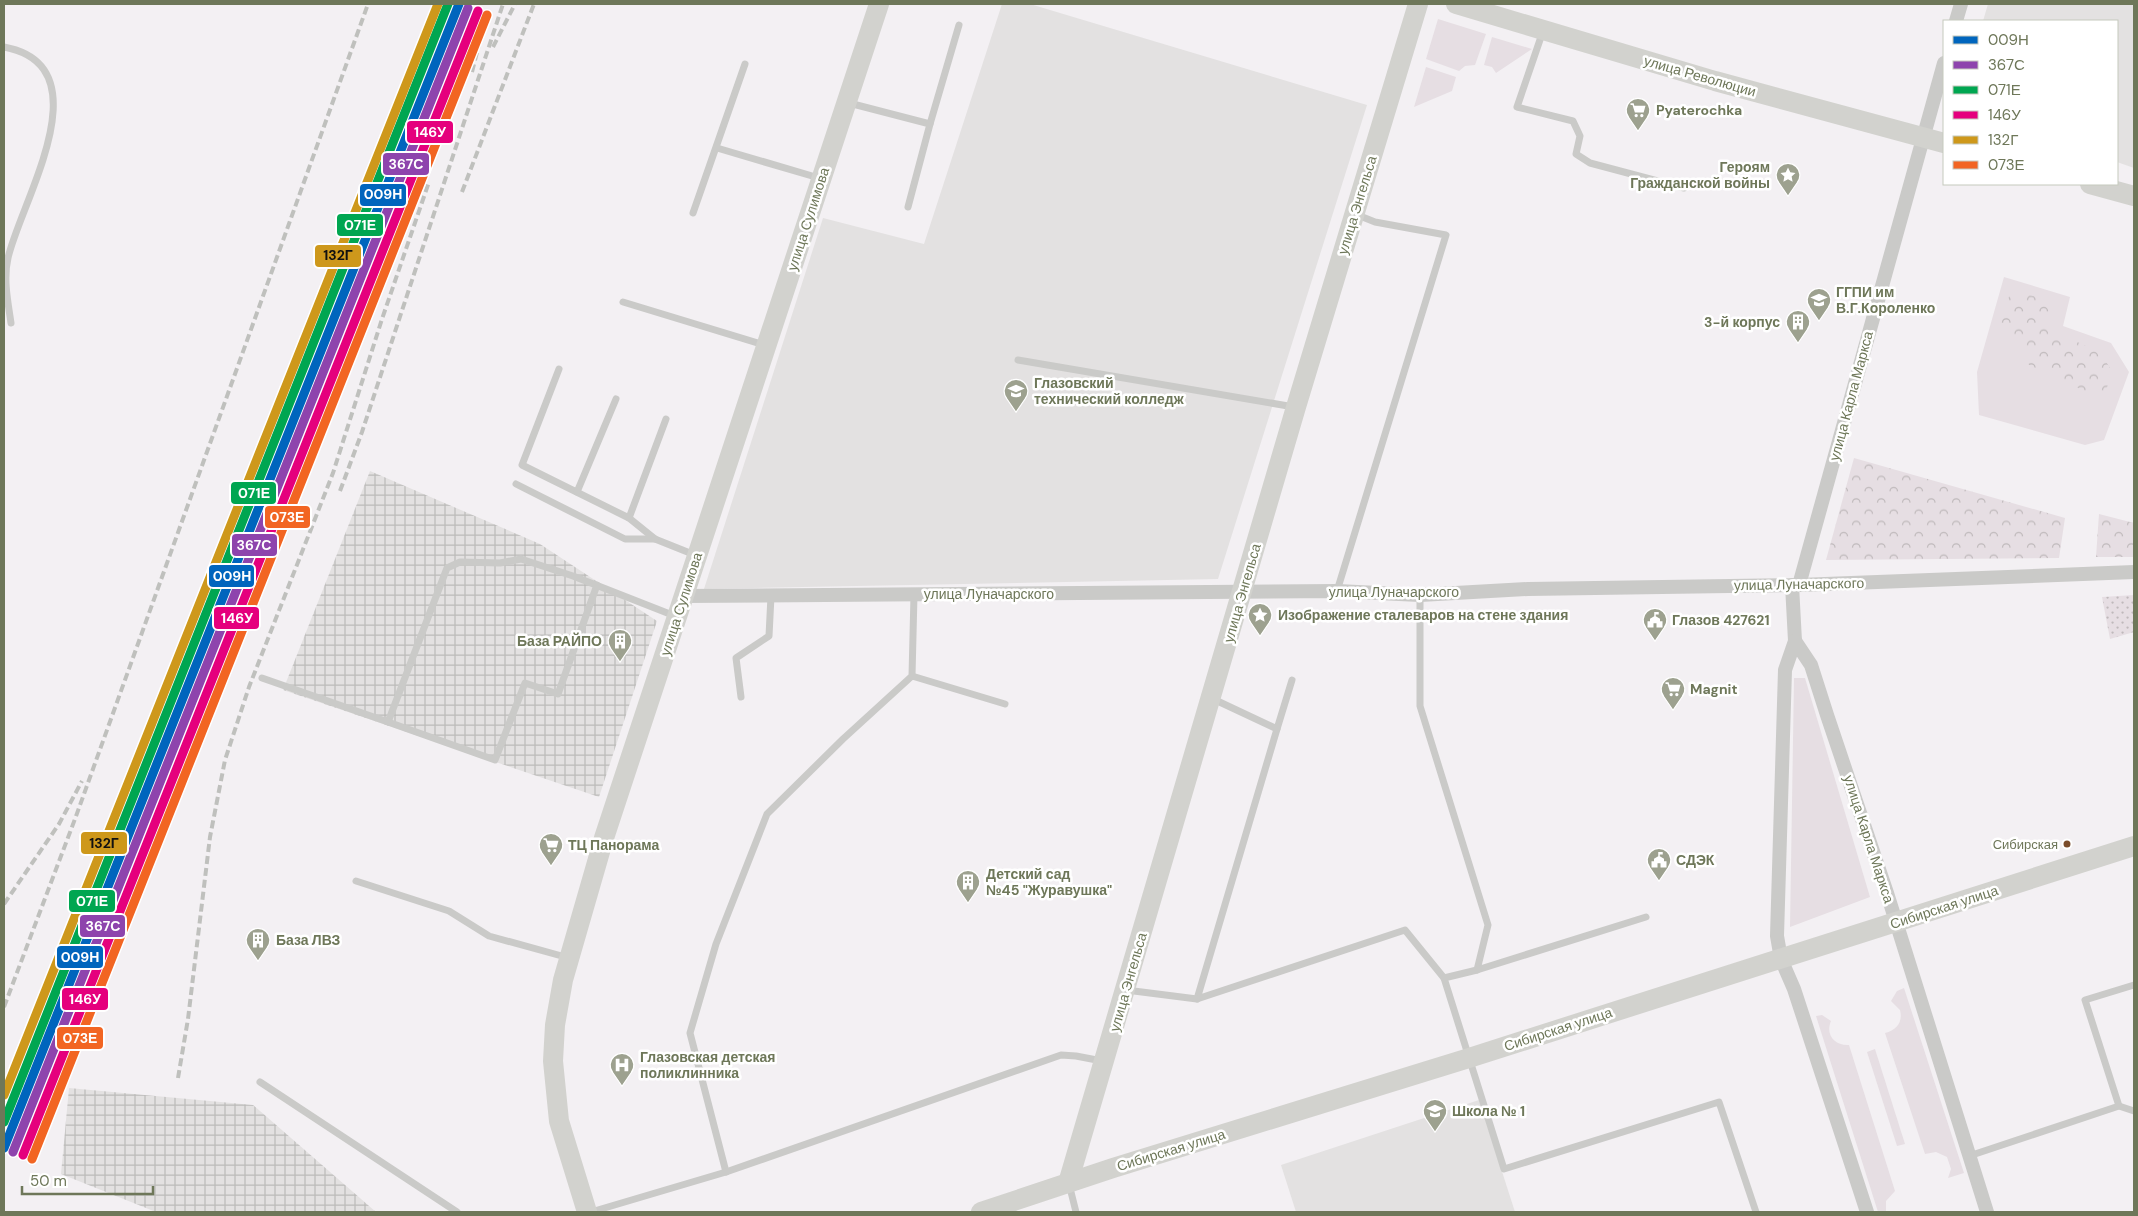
<svg xmlns="http://www.w3.org/2000/svg" width="2138" height="1216" viewBox="0 0 2138 1216" font-family="'DM Sans',sans-serif">
	<style>
		.built { fill: #e3e1e1 }
		.industrial { fill: url(#industrial-grid) }
		.green { fill: #e6dee3 }
		.forest { fill: url(#forest-crowns) }
		.park { fill: url(#park-dots) }
		.lines { fill: none; stroke-linecap: round; stroke-linejoin: round }
		.lane { stroke: #cacac8; stroke-width: 7 }
		.street { stroke: #cacac8; stroke-width: 14 }
		.secondary { stroke: #d2d2ce; stroke-width: 20 }
		.rail { stroke: #bfc0bd; stroke-width: 4; stroke-dasharray: 8 4; stroke-linecap: butt }
		.rail-1-casing { stroke: #fff; stroke-width: 12 }
		.rail-2-casing { stroke: #fff; stroke-width: 12 }
		.rail-3-casing { stroke: #fff; stroke-width: 12 }
		.rail-4-casing { stroke: #fff; stroke-width: 12 }
		.rail-5-casing { stroke: #fff; stroke-width: 12 }
		.rail-6-casing { stroke: #fff; stroke-width: 12 }
		.rail-1 { stroke: #0065bd; stroke-width: 9 }
		.rail-2 { stroke: #8e44ad; stroke-width: 9 }
		.rail-3 { stroke: #00a651; stroke-width: 9 }
		.rail-4 { stroke: #e5007d; stroke-width: 9 }
		.rail-5 { stroke: #ce981b; stroke-width: 9 }
		.rail-6 { stroke: #f26522; stroke-width: 9 }
		.bus-dot { fill: #7a4b2a; stroke: #fff; stroke-width: 2 }
		.labels { text-anchor: middle; dominant-baseline: central; stroke-width: 5; stroke-linejoin: round; paint-order: stroke }
		.bus-label { font-size: 13px; fill: #6e7759; stroke: #fff; text-anchor: end }
		.street-label { font-size: 14px; fill: #6e7759; stroke: #fff }
		.poi-label { font-size: 14px; font-weight: bold; fill: #6e7759; stroke: #fff; text-anchor: start }
		.line-badge { stroke: #fff; stroke-width: 2 }
		.badge-label { font-size: 14px; text-anchor: middle; font-weight: bold; fill: #fff }
		.pale-badge-label { font-size: 14px; text-anchor: middle; font-weight: bold; fill: #111 }
	</style>
	<defs>
		<pattern id="industrial-grid" width="8" height="8" patternUnits="userSpaceOnUse" patternTransform="scale(1.25)"><rect width="8" height="8" fill="#e3e1e1"/><path d="M0 4h8M4 0v8" fill="none" stroke="#bcbbb9"/></pattern>
		<pattern id="forest-crowns" width="20" height="18" patternUnits="userSpaceOnUse" patternTransform="scale(1.25)"><rect width="20" height="18" fill="#e6dee3"/><path d="M2 6a3 3 0 1 1 6 0M12 15a3 3 0 1 1 6 0" fill="none" stroke="#bfb9bb"/></pattern>
		<pattern id="park-dots" width="8" height="8" patternUnits="userSpaceOnUse" patternTransform="scale(1.25)"><rect width="8" height="8" fill="#e6dee3"/><path d="M2 2h.1M6 6h.1" fill="none" stroke="#bfb9bb" stroke-width="1.8" stroke-linecap="round"/></pattern>
	</defs>
	<rect width="100%" height="100%" fill="#f3f0f3"/>
	<g class="built">
		<polygon points="1002,4 1030,4 1367,105 1218,579 704,589 823,218 924,244"/>
		<polygon points="1988,4 2134,4 2134,168 2117,162 2117,21 1983,21"/>
		<polygon points="1479,1100 1515,1212 1296,1212 1281,1165"/>
	</g>
	<g class="industrial">
		<polygon points="370,471 540,544 657,621 599,797 283,690"/>
		<polygon points="69,1088 253,1105 376,1212 156,1212 61,1174"/>
	</g>
	<g class="green">
		<polygon points="1438,19 1486,34 1475,65 1465,66 1459,71 1426,59"/>
		<polygon points="1492,37 1532,49 1496,73 1492,67 1484,65"/>
		<polygon points="1426,67 1456,77 1452,91 1414,107"/>
		<polygon points="2004,277 2070,297 2063,326 2111,343 2129,372 2104,440 2085,445 1979,415 1977,372"/>
		<polygon points="1794,678 1805,678 1870,897 1790,927"/>
		<path d="M 1904,988 L 1964,1173 L 1948,1178 L 1951,1169 L 1947,1157 L 1936,1152 L 1925,1154 L 1885,1033 C 1897,1030 1903,1022 1900,1010 L 1891,1001 L 1897,991 Z"/>
		<path d="M 1822,1015 L 1831,1021 C 1825,1035 1835,1046 1849,1045 L 1895,1191 L 1886,1201 L 1886,1212 L 1878,1212 L 1816,1016 Z"/>
		<polygon points="1875,1049 1905,1144 1897,1146 1867,1052"/>
	</g>
	<g class="forest">
		<polygon points="2011,290 2056,302 2048,329 2100,352 2113,373 2102,399 2029,365 2020,338 1998,332"/>
		<polygon points="1854,458 2065,518 2059,558 1826,560"/>
		<polygon points="2099,514 2134,523 2134,557 2096,557"/>
	</g>
	<polygon class="park" points="2134,595 2134,632 2110,639 2102,597"/>
	<g class="lines">
		<g class="lane">
			<polyline points="1543,31 1517,107 1573,121 1580,136 1576,154 1590,163 1684,188"/>
			<path d="M 4,47 C 106,66 20,203 8,258 C 3,279 8,302 11,323"/>
			<polyline points="849,103 930,124 908,207"/>
			<polyline points="930,124 959,25"/>
			<polyline points="717,148 819,178"/>
			<polyline points="693,213 745,64"/>
			<polyline points="623,302 764,345"/>
			<polyline points="1018,360 1294,407"/>
			<polyline points="559,369 522,465 629,518 655,539 695,555"/>
			<polyline points="516,484 625,539 655,539"/>
			<polyline points="577,492 616,399"/>
			<polyline points="629,518 666,419"/>
			<polyline points="1337,591 1446,235 1375,222 1355,214"/>
			<polyline points="1420,595 1420,706 1488,925 1477,970"/>
			<polyline points="912,676 1005,704"/>
			<polyline points="262,678 388,722 447,568 460,562 500,563 521,559 573,576 675,616"/>
			<polyline points="741,697 736,658 769,636 771,596"/>
			<polyline points="1211,698 1277,729 1197,999 1405,930 1444,978"/>
			<polyline points="388,722 495,760 525,683 558,694 597,585"/>
			<polyline points="1277,729 1292,680"/>
			<polyline points="356,881 449,911 489,936 569,958"/>
			<polyline points="1646,917 1477,970 1444,978 1504,1169 1719,1102 1756,1212"/>
			<polyline points="1126,990 1197,999"/>
			<polyline points="260,1082 457,1212"/>
			<polyline points="2119,1106 2134,1111"/>
			<polyline points="1969,1156 2119,1106 2085,1000 2134,985"/>
			<polyline points="726,1172 690,1033 716,944 767,814 843,739 912,676 914,595"/>
			<polyline points="1069,1184 1076,1212"/>
			<polyline points="591,1212 726,1172 1061,1055 1076,1056 1102,1061"/>
		</g>
		<g class="street">
			<polyline points="1956,21 1961,4"/>
			<polyline points="1792,585 1795,641 1785,670 1777,936 1781,959 1794,989 1867,1212"/>
			<polyline points="1799,585 1944,63"/>
			<polyline points="684,596 1337,591 1420,595 1528,589 1799,585 2134,572"/>
			<polyline points="1795,641 1811,665 1827,715 1887,893 1987,1212"/>
		</g>
		<g class="secondary">
			<polyline points="1456,4 1715,81 1944,143"/>
			<polyline points="2090,184 2134,196"/>
			<polyline points="1068,1183 1296,407 1418,4"/>
			<polyline points="587,1212 559,1121 553,1061 555,1025 563,980 604,838 879,4"/>
			<polyline points="981,1212 1113,1168 1469,1058 2134,846"/>
		</g>
		<g class="rail">
			<polyline points="493,47 515,4"/>
			<polyline points="472,72 483,29"/>
			<polyline points="462,192 534,4"/>
			<polyline points="340,491 362,432 503,4"/>
			<polyline points="4,904 59,824 82,781"/>
			<polyline points="4,1007 75,819 368,4"/>
			<polyline points="178,1078 188,1019 210,837 225,760 249,687 333,473 382,319 429,182"/>
		</g>
		<g class="rail-1-casing">
			<polyline id="rail-1" points="4,1148 459,4"/>
		</g>
		<g class="rail-2-casing">
			<polyline id="rail-2" points="13,1152 468,8"/>
		</g>
		<g class="rail-3-casing">
			<polyline id="rail-3" points="4,1122 448,4"/>
		</g>
		<g class="rail-4-casing">
			<polyline id="rail-4" points="23,1155 478,11"/>
		</g>
		<g class="rail-5-casing">
			<polyline id="rail-5" points="4,1095 438,4"/>
		</g>
		<g class="rail-6-casing">
			<polyline id="rail-6" points="32,1159 487,15"/>
		</g>
		<use href="#rail-1" class="rail-1"/>
		<use href="#rail-2" class="rail-2"/>
		<use href="#rail-3" class="rail-3"/>
		<use href="#rail-4" class="rail-4"/>
		<use href="#rail-5" class="rail-5"/>
		<use href="#rail-6" class="rail-6"/>
	</g>
	<defs>
		<g id="supermarket-pin" transform="scale(1.25)"><path d="M0 17L-7.5 6A9.5 9.5 0 1 1 7.5 6Z" fill="#9da18f" stroke="#fff"/><path d="M-6-5.5h2.5l.6 2H6L4.5 2H-2.5L-4.4-4H-6ZM-1.5 3.2a1.3 1.3 0 1 0 .1 0ZM3 3.2a1.3 1.3 0 1 0 .1 0Z" fill="#fff"/></g>
		<g id="sight-pin" transform="scale(1.25)"><path d="M0 17L-7.5 6A9.5 9.5 0 1 1 7.5 6Z" fill="#9da18f" stroke="#fff"/><path d="M0-6L1.8-2.2L6-1.7L2.9 1.2L3.7 5.4L0 3.3L-3.7 5.4L-2.9 1.2L-6-1.7L-1.8-2.2Z" fill="#fff"/></g>
		<g id="university-pin" transform="scale(1.25)"><path d="M0 17L-7.5 6A9.5 9.5 0 1 1 7.5 6Z" fill="#9da18f" stroke="#fff"/><path d="M0-5L7-2L0 1L-7-2ZM-4 1L0 2.5L4 1V4Q0 6-4 4Z" fill="#fff"/></g>
		<g id="building-pin" transform="scale(1.25)"><path d="M0 17L-7.5 6A9.5 9.5 0 1 1 7.5 6Z" fill="#9da18f" stroke="#fff"/><path d="M-4-6H4V6H1V3H-1V6H-4ZM-2.5-4.3h1.7v1.8h-1.7ZM.8-4.3h1.7v1.8H.8ZM-2.5-1h1.7V.8h-1.7ZM.8-1h1.7V.8H.8Z" fill="#fff"/></g>
		<g id="civic-pin" transform="scale(1.25)"><path d="M0 17L-7.5 6A9.5 9.5 0 1 1 7.5 6Z" fill="#9da18f" stroke="#fff"/><path d="M-.6-6.5H3V-4.5H.6V-3L4-1V1h2V6H-6V1h2V-1L-.6-3ZM-1.2 2.5V6h2.4V2.5Z" fill="#fff"/></g>
		<g id="hospital-pin" transform="scale(1.25)"><path d="M0 17L-7.5 6A9.5 9.5 0 1 1 7.5 6Z" fill="#9da18f" stroke="#fff"/><path d="M-5-5h3v3.5h4V-5h3V5h-3V1.5h-4V5h-3Z" fill="#fff"/></g>
		<g id="school-pin" transform="scale(1.25)"><path d="M0 17L-7.5 6A9.5 9.5 0 1 1 7.5 6Z" fill="#9da18f" stroke="#fff"/><path d="M0-5L7-2L0 1L-7-2ZM-4 1L0 2.5L4 1V4Q0 6-4 4Z" fill="#fff"/></g>
	</defs>
	<g fill-rule="evenodd">
		<use href="#supermarket-pin" x="1638" y="110"/>
		<use href="#sight-pin" x="1788" y="175"/>
		<use href="#university-pin" x="1819" y="300"/>
		<use href="#building-pin" x="1798" y="322"/>
		<use href="#university-pin" x="1016" y="391"/>
		<use href="#sight-pin" x="1260" y="615"/>
		<use href="#civic-pin" x="1655" y="620"/>
		<use href="#building-pin" x="620" y="641"/>
		<use href="#supermarket-pin" x="1673" y="689"/>
		<use href="#supermarket-pin" x="551" y="845"/>
		<use href="#civic-pin" x="1659" y="860"/>
		<use href="#building-pin" x="968" y="882"/>
		<use href="#building-pin" x="258" y="940"/>
		<use href="#hospital-pin" x="622" y="1065"/>
		<use href="#school-pin" x="1435" y="1111"/>
	</g>
	<circle class="bus-dot" cx="2067" cy="844" r="4.5"/>
	<g class="labels">
		<g class="bus-label">
			<text x="2058" y="844">Сибирская</text>
		</g>
		<g class="street-label">
			<text transform="translate(1700 76) rotate(16)">улица Революции</text>
			<text transform="translate(1357 205) rotate(-73)">улица Энгельса</text>
			<text transform="translate(808 219) rotate(-72)">улица Сулимова</text>
			<text transform="translate(1851 396) rotate(-75)">улица Карла Маркса</text>
			<text transform="translate(1799 584) rotate(-1)">улица Луначарского</text>
			<text x="1394" y="592">улица Луначарского</text>
			<text transform="translate(1242 593) rotate(-74)">улица Энгельса</text>
			<text x="989" y="594">улица Луначарского</text>
			<text transform="translate(681 604) rotate(-72)">улица Сулимова</text>
			<text transform="translate(1869 839) rotate(72)">улица Карла Маркса</text>
			<text transform="translate(1944 907) rotate(-18)">Сибирская улица</text>
			<text transform="translate(1128 982) rotate(-74)">улица Энгельса</text>
			<text transform="translate(1558 1029) rotate(-18)">Сибирская улица</text>
			<text transform="translate(1171 1150) rotate(-17)">Сибирская улица</text>
		</g>
		<g class="poi-label">
			<text x="1656" y="110">Pyaterochka</text>
			<text x="1770" y="167" text-anchor="end">Героям<tspan x="1770" dy="16">Гражданской войны</tspan></text>
			<text x="1836" y="292">ГГПИ им<tspan x="1836" dy="16">В.Г.Короленко</tspan></text>
			<text x="1780" y="322" text-anchor="end">3-й корпус</text>
			<text x="1034" y="383">Глазовский<tspan x="1034" dy="16">технический колледж</tspan></text>
			<text x="1278" y="615">Изображение сталеваров на стене здания</text>
			<text x="1672" y="620">Глазов 427621</text>
			<text x="602" y="641" text-anchor="end">База РАЙПО</text>
			<text x="1690" y="689">Magnit</text>
			<text x="568" y="845">ТЦ Панорама</text>
			<text x="1676" y="860">СДЭК</text>
			<text x="986" y="874">Детский сад<tspan x="986" dy="16">№45 "Журавушка"</tspan></text>
			<text x="276" y="940">База ЛВЗ</text>
			<text x="640" y="1057">Глазовская детская<tspan x="640" dy="16">поликлинника</tspan></text>
			<text x="1452" y="1111">Школа № 1</text>
		</g>
	</g>
	<g class="line-badge">
		<rect x="406" y="120" width="48" height="24" rx="5" fill="#e5007d"/>
		<rect x="382" y="152" width="48" height="24" rx="5" fill="#8e44ad"/>
		<rect x="359" y="183" width="48" height="24" rx="5" fill="#0065bd"/>
		<rect x="336" y="213" width="48" height="24" rx="5" fill="#00a651"/>
		<rect x="314" y="244" width="48" height="24" rx="5" fill="#ce981b"/>
		<rect x="230" y="481" width="47" height="24" rx="5" fill="#00a651"/>
		<rect x="264" y="505" width="47" height="24" rx="5" fill="#f26522"/>
		<rect x="231" y="533" width="47" height="24" rx="5" fill="#8e44ad"/>
		<rect x="208" y="564" width="47" height="24" rx="5" fill="#0065bd"/>
		<rect x="213" y="606" width="47" height="24" rx="5" fill="#e5007d"/>
		<rect x="80" y="831" width="48" height="24" rx="5" fill="#ce981b"/>
		<rect x="68" y="889" width="48" height="24" rx="5" fill="#00a651"/>
		<rect x="79" y="914" width="47" height="24" rx="5" fill="#8e44ad"/>
		<rect x="56" y="945" width="48" height="24" rx="5" fill="#0065bd"/>
		<rect x="61" y="987" width="48" height="24" rx="5" fill="#e5007d"/>
		<rect x="56" y="1026" width="48" height="24" rx="5" fill="#f26522"/>
	</g>
	<g class="badge-label">
		<text x="430" y="137">146У</text>
		<text x="406" y="169">367С</text>
		<text x="383" y="199">009Н</text>
		<text x="360" y="230">071Е</text>
		<text x="254" y="498">071Е</text>
		<text x="287" y="522">073Е</text>
		<text x="254" y="550">367С</text>
		<text x="232" y="581">009Н</text>
		<text x="237" y="623">146У</text>
		<text x="92" y="906">071Е</text>
		<text x="103" y="931">367С</text>
		<text x="80" y="962">009Н</text>
		<text x="85" y="1004">146У</text>
		<text x="80" y="1043">073Е</text>
	</g>
	<g class="pale-badge-label">
		<text x="338" y="260">132Г</text>
		<text x="104" y="848">132Г</text>
	</g>
	<rect width="2138" height="1216" fill="none" stroke="#6e7759" stroke-width="10"/>
	<rect x="1943" y="20" width="175" height="165" fill="#ffffff" stroke="#c5c9bd"/>
	<rect x="1953" y="36" width="25" height="8" fill="#0065bd" stroke="#c5c9bd"/>
	<text x="1988" y="45" font-size="15" fill="#6e7759">009Н</text>
	<rect x="1953" y="61" width="25" height="8" fill="#8e44ad" stroke="#c5c9bd"/>
	<text x="1988" y="70" font-size="15" fill="#6e7759">367С</text>
	<rect x="1953" y="86" width="25" height="8" fill="#00a651" stroke="#c5c9bd"/>
	<text x="1988" y="95" font-size="15" fill="#6e7759">071Е</text>
	<rect x="1953" y="111" width="25" height="8" fill="#e5007d" stroke="#c5c9bd"/>
	<text x="1988" y="120" font-size="15" fill="#6e7759">146У</text>
	<rect x="1953" y="136" width="25" height="8" fill="#ce981b" stroke="#c5c9bd"/>
	<text x="1988" y="145" font-size="15" fill="#6e7759">132Г</text>
	<rect x="1953" y="161" width="25" height="8" fill="#f26522" stroke="#c5c9bd"/>
	<text x="1988" y="170" font-size="15" fill="#6e7759">073Е</text>
	<path d="M22 1186v8h131v-8" fill="none" stroke="#6e7759" stroke-width="2.5"/>
	<text x="30" y="1186" font-size="15" fill="#6e7759" stroke="#ffffff" stroke-width="4" paint-order="stroke">50 m</text>
</svg>
